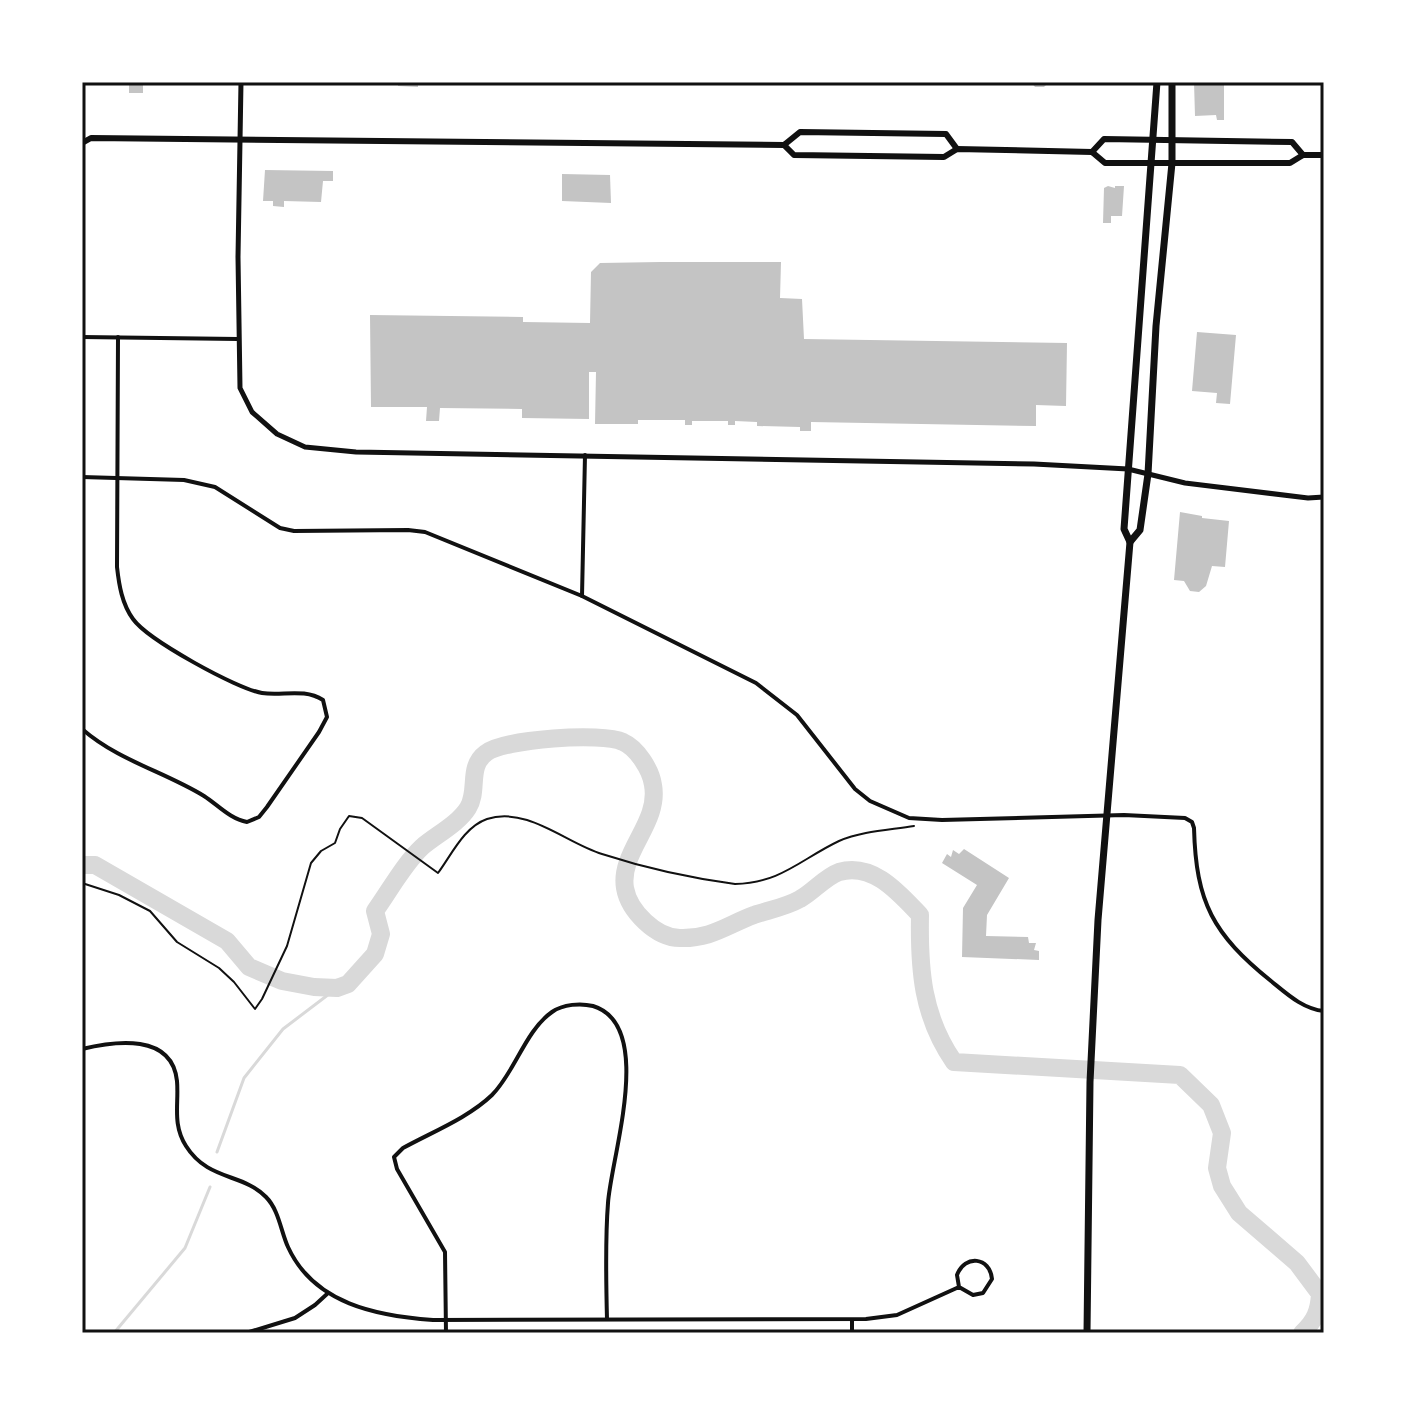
<svg xmlns="http://www.w3.org/2000/svg" width="1406" height="1415" viewBox="0 0 1406 1415" font-family="'Times New Roman',serif">
	<style>
		.lines { fill: none; stroke-linecap: round; stroke-linejoin: round }
		.stream { stroke: #d9d9d9; stroke-width: 3 }
		.river { stroke: #d9d9d9; stroke-width: 18 }
		.building { fill: #c4c4c4 }
		.path { stroke: #111; stroke-width: 2 }
		.minor { stroke: #111; stroke-width: 4 }
		.tertiary { stroke: #111; stroke-width: 5 }
		.secondary { stroke: #111; stroke-width: 6 }
		.primary { stroke: #111; stroke-width: 7 }
		.neatline { fill: none; stroke: #111; stroke-width: 3 }
	</style>
	<rect width="100%" height="100%" fill="#fff"/>
	<g class="lines">
		<g class="stream">
			<polyline points="217,1152 244,1078 283,1029 337,988"/>
			<polyline points="114,1333 185,1248 210,1187"/>
		</g>
		<path class="river" d="M 82,865 L 95,865 L 227,941 L 249,967 L 282,981 L 314,987 L 337,988 L 348,984 L 375,954 L 381,934 L 375,911 C 390,890 404,864 422,847 C 436,835 458,824 468,808 C 479,790 467,767 486,753 C 504,739 602,732 623,742 C 637,748 651,770 653,785 C 660,823 619,852 625,888 C 629,911 656,938 680,938 C 711,939 727,925 754,915 C 769,910 786,907 800,899 C 813,892 825,877 839,872 C 873,862 899,893 920,915 C 919,969 922,1016 954,1062 L 1180,1075 L 1211,1105 L 1222,1133 L 1217,1168 L 1222,1186 L 1239,1213 L 1297,1263 L 1320,1294 C 1319,1311 1315,1321 1302,1333"/>
	</g>
	<g class="building">
		<rect x="129" y="82" width="14" height="11"/>
		<polygon points="398,82 418,82 418,87 398,86"/>
		<polygon points="1031,82 1049,82 1044,87 1035,87"/>
		<polygon points="1194,82 1224,82 1224,120 1217,120 1216,115 1195,116"/>
		<polygon points="265,170 333,171 333,181 323,181 321,202 284,201 284,207 273,206 273,201 263,201"/>
		<polygon points="562,174 610,175 611,203 562,201"/>
		<polygon points="1108,186 1115,188 1115,186 1124,186 1122,216 1111,216 1111,223 1103,223 1104,188"/>
		<polygon points="660,262 781,262 780,298 802,299 804,339 1067,343 1066,406 1036,405 1036,426 811,422 811,431 800,431 800,427 757,426 757,422 735,421 735,425 728,425 728,421 692,421 692,425 685,425 685,420 638,420 638,424 595,424 596,372 589,372 589,419 522,418 522,409 440,408 439,421 426,421 427,407 371,407 370,315 523,317 523,322 590,323 591,272 600,263"/>
		<polygon points="1197,332 1236,335 1230,404 1216,403 1217,393 1192,391"/>
		<polygon points="1180,512 1202,516 1202,518 1229,521 1225,567 1212,566 1206,586 1199,592 1190,591 1184,581 1174,580"/>
		<polygon points="964,849 1009,878 987,915 986,936 1028,937 1029,943 1036,943 1034,950 1039,951 1039,960 962,957 963,908 977,885 942,863 947,854 951,857 953,850 959,854"/>
	</g>
	<g class="lines">
		<path class="path" d="M 82,883 L 119,895 L 150,911 L 177,942 L 219,968 L 234,982 L 255,1009 L 262,999 L 287,946 L 311,863 L 321,851 L 335,843 L 340,829 L 349,816 L 362,818 L 438,873 C 452,854 464,827 487,819 C 527,806 566,843 602,854 C 645,868 691,878 735,884 C 781,883 801,859 839,841 C 862,831 890,830 914,826"/>
		<g class="minor">
			<polyline points="82,337 238,339"/>
			<path d="M 82,477 L 184,480 L 215,487 L 280,528 L 294,531 L 408,530 L 425,532 L 582,596 L 756,683 L 797,715 L 855,789 L 870,801 L 909,818 L 942,820 L 1124,815 L 1185,818 L 1192,822 L 1194,828 C 1196,903 1213,934 1271,981 C 1287,994 1303,1009 1324,1011"/>
			<polyline points="582,596 585,455"/>
			<path d="M 82,729 C 119,761 163,771 204,796 C 218,805 230,819 247,822 L 259,817 L 267,807 L 319,732 L 327,717 L 323,700 C 304,688 283,696 262,693 C 237,689 148,640 133,619 C 122,604 119,585 117,567 L 118,337"/>
			<path d="M 82,1049 C 115,1041 172,1033 177,1081 C 179,1104 172,1124 186,1146 C 208,1181 243,1173 266,1197 C 279,1210 281,1232 288,1247 C 314,1304 377,1316 433,1320 L 866,1319 L 897,1315 L 959,1287 L 973,1295 L 983,1293 L 992,1279 C 990,1257 965,1254 957,1275 L 959,1287"/>
			<polyline points="852,1320 852,1333"/>
			<polyline points="246,1333 295,1318 315,1305 327,1294"/>
			<path d="M 446,1333 L 445,1252 L 397,1169 L 394,1157 L 403,1148 C 432,1132 468,1118 492,1095 C 515,1072 525,1031 552,1012 C 563,1004 581,1003 593,1006 C 656,1025 611,1157 608,1203 C 605,1241 606,1281 607,1319"/>
		</g>
		<polyline class="tertiary" points="241,82 238,257 240,388 252,412 277,434 305,447 356,452 1034,464 1128,469 1185,483 1308,498 1324,497"/>
		<g class="secondary">
			<polyline points="82,143 91,138 784,145 800,132 946,134 957,149"/>
			<polyline points="784,145 794,155 944,157 957,149 1092,152 1105,163 1290,163 1303,155 1324,155"/>
			<polyline points="1092,152 1104,139 1292,142 1303,155"/>
		</g>
		<g class="primary">
			<polyline points="1130,542 1140,530 1148,474 1156,326 1172,163 1172,82"/>
			<polyline points="1087,1333 1090,1082 1098,920 1130,542 1124,529 1157,82"/>
		</g>
	</g>
	<rect width="1406" height="1415" fill="none" stroke="#ffffff" stroke-width="168"/>
	<rect x="84" y="84" width="1238" height="1247" class="neatline"/>
</svg>
